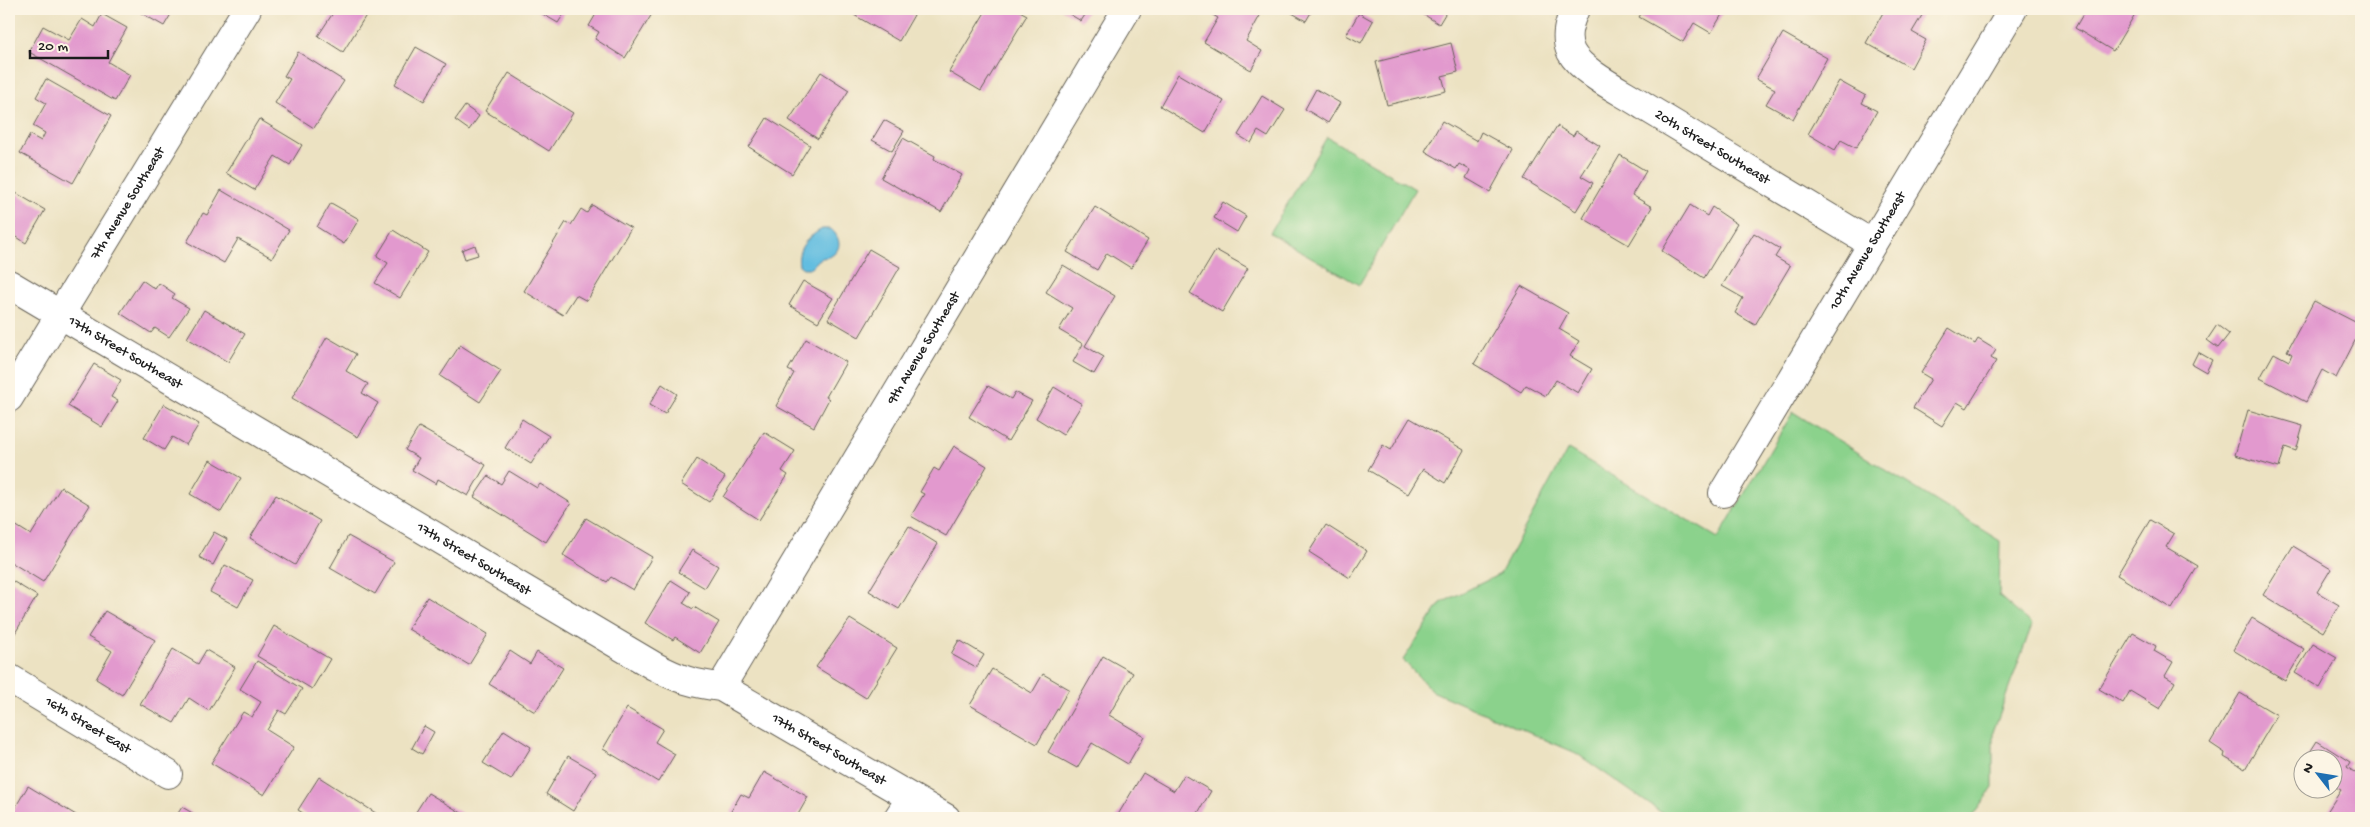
<svg xmlns="http://www.w3.org/2000/svg" width="2370" height="827" viewBox="0 0 2370 827" font-family="'Gochi Hand',sans-serif">
	<style>
		.green { fill: #8bd28c; stroke: #547754 }
		.water { fill: #62bde0; stroke: #3f6c7e }
		.building { fill: #e299ce }
		.lines { fill: none; stroke-linecap: round; stroke-linejoin: round }
		.minor-casing { stroke: #656156; stroke-width: 30 }
		.minor { stroke: #fff; stroke-width: 28 }
		.labels { text-anchor: middle; dominant-baseline: central; stroke-width: 4.5; stroke-linejoin: round; paint-order: stroke }
		.street-label { font-size: 14px; fill: #1c1c1c; stroke: #fcf5e5 }
	</style>
	<rect width="100%" height="100%" fill="#fcf5e5"/>
	<filter id="ink" filterUnits="userSpaceOnUse"><feTurbulence type="fractalNoise" baseFrequency=".02" numOctaves="2"/><feDisplacementMap in="SourceGraphic" scale="10" xChannelSelector="R" yChannelSelector="G"/><feConvolveMatrix kernelMatrix="1 2 1 2 8 2 1 2 1" color-interpolation-filters="sRGB"/></filter>
	<filter id="wash" filterUnits="userSpaceOnUse"><feTurbulence type="fractalNoise" baseFrequency=".0096" numOctaves="4" result="noise"/><feDisplacementMap in="SourceGraphic" scale="20" xChannelSelector="R" yChannelSelector="G"/><feGaussianBlur stdDeviation="1.12" result="paint"/><feColorMatrix in="noise" values="0 0 0 0 0 0 0 0 0 0 0 0 0 0 0 0 0 1.4 0 .05"/><feComposite in="paint" operator="in"/></filter>
	<g filter="url(#wash)">
		<rect width="100%" height="100%" fill="#ece2c2"/>
		<g class="green">
			<polygon points="1327,137 1415,189 1359,285 1270,233"/>
			<polygon points="1793,412 2000,541 1999,596 2032,625 1993,732 1993,788 1971,818 1669,818 1576,753 1432,691 1403,660 1441,603 1500,574 1568,449 1718,538"/>
		</g>
		<path class="water" d="M 822,229 L 831,229 C 840,237 843,249 831,256 C 827,258 823,257 820,259 C 817,261 814,265 811,268 L 803,268 L 799,265 C 796,248 808,237 822,229 Z"/>
		<g id="blocks">
			<g class="building">
				<polygon points="134,9 174,9 164,26"/>
				<polygon points="332,9 370,9 343,52 318,36 333,13 330,11"/>
				<polygon points="534,9 567,9 558,23"/>
				<polygon points="599,9 655,9 625,58 595,39 599,32 589,26"/>
				<polygon points="858,9 902,9 914,15 899,41 854,15"/>
				<polygon points="987,9 1016,9 1027,15 981,91 949,72"/>
				<polygon points="1061,9 1089,9 1081,21"/>
				<polygon points="1207,9 1257,9 1262,12 1246,41 1262,51 1251,70 1204,42 1218,18 1206,11"/>
				<polygon points="1285,9 1313,9 1306,21"/>
				<polygon points="1415,9 1448,9 1439,24"/>
				<polygon points="1644,9 1720,9 1724,11 1711,33 1694,23 1683,42 1639,17"/>
				<polygon points="1885,9 1918,9 1924,12 1912,32 1926,40 1911,68 1866,43"/>
				<polygon points="2086,9 2138,9 2113,51 2075,28"/>
				<polygon points="1359,13 1373,21 1361,43 1346,35"/>
				<polygon points="102,14 127,28 108,62 130,75 115,101 29,52 43,26 69,40 82,19 95,27"/>
				<polygon points="1783,33 1827,58 1793,119 1766,104 1775,89 1756,79"/>
				<polygon points="1451,43 1458,72 1442,76 1446,91 1387,105 1376,62"/>
				<polygon points="416,47 446,64 424,101 395,84"/>
				<polygon points="298,52 344,81 314,128 275,103 290,79 284,76"/>
				<polygon points="821,72 849,90 818,139 789,120"/>
				<polygon points="509,73 573,113 549,151 485,111"/>
				<polygon points="1178,74 1224,101 1205,133 1160,106"/>
				<polygon points="46,79 111,116 73,183 20,153 30,135 41,141 45,133 33,126 46,103 36,97"/>
				<polygon points="1839,81 1866,96 1862,103 1877,111 1856,148 1841,140 1835,150 1808,134"/>
				<polygon points="1316,89 1340,103 1328,123 1305,109"/>
				<polygon points="1262,96 1285,110 1268,137 1258,131 1251,143 1238,135"/>
				<polygon points="465,106 479,116 469,130 455,120"/>
				<polygon points="767,118 810,145 792,174 749,147"/>
				<polygon points="259,119 302,145 290,165 275,156 254,190 226,173"/>
				<polygon points="884,120 904,131 892,151 872,140"/>
				<polygon points="1442,121 1477,141 1481,132 1513,150 1490,192 1466,178 1470,170 1459,164 1456,169 1425,151"/>
				<polygon points="1557,126 1573,136 1576,131 1600,146 1581,176 1593,183 1576,211 1524,179"/>
				<polygon points="903,138 935,156 934,159 962,175 941,212 881,178"/>
				<polygon points="1620,155 1646,171 1632,195 1652,207 1629,245 1583,218"/>
				<polygon points="9,189 45,210 26,243 9,232"/>
				<polygon points="221,190 289,230 272,258 238,239 224,263 187,242 203,213 207,215"/>
				<polygon points="1223,202 1246,216 1237,232 1214,218"/>
				<polygon points="331,203 359,219 344,244 317,227"/>
				<polygon points="592,205 631,228 587,301 576,295 563,315 524,291 566,222 571,225 581,209 587,213"/>
				<polygon points="1690,205 1707,216 1712,207 1737,224 1704,278 1662,251"/>
				<polygon points="1095,207 1148,240 1131,268 1107,253 1097,270 1067,252"/>
				<polygon points="393,230 428,252 400,298 375,283 388,263 377,256"/>
				<polygon points="1754,233 1780,249 1775,257 1790,266 1755,325 1735,313 1743,298 1722,286"/>
				<polygon points="475,245 478,255 465,259 462,250"/>
				<polygon points="869,249 900,267 859,337 828,319"/>
				<polygon points="1216,250 1248,268 1222,312 1190,293"/>
				<polygon points="1063,265 1115,296 1085,346 1104,357 1094,374 1073,362 1083,344 1059,330 1072,308 1046,292"/>
				<polygon points="142,280 155,289 159,283 175,294 172,298 189,308 169,337 155,328 151,333 120,313"/>
				<polygon points="803,281 833,298 818,322 789,305"/>
				<polygon points="1521,286 1568,313 1559,329 1579,341 1570,356 1592,369 1578,393 1556,380 1546,396 1526,385 1521,392 1474,364"/>
				<polygon points="2314,301 2361,325 2361,329 2336,378 2322,370 2306,402 2260,378 2274,353 2289,361 2292,354 2287,351"/>
				<polygon points="204,310 245,334 228,362 187,338"/>
				<polygon points="2217,325 2229,334 2218,348 2207,340"/>
				<polygon points="1949,328 1975,344 1978,339 1996,350 1991,358 1996,361 1967,408 1957,402 1942,426 1913,408 1931,379 1921,373"/>
				<polygon points="327,337 356,354 346,371 368,384 362,393 378,403 358,437 292,398"/>
				<polygon points="806,339 846,362 826,397 829,399 814,427 776,406 794,373 788,370"/>
				<polygon points="460,345 501,371 480,402 440,376"/>
				<polygon points="2198,352 2212,360 2206,372 2192,364"/>
				<polygon points="94,364 121,380 111,397 118,401 102,427 68,406"/>
				<polygon points="662,384 677,394 665,414 649,405"/>
				<polygon points="988,386 1011,399 1015,392 1032,401 1008,441 969,417"/>
				<polygon points="1054,387 1082,404 1063,435 1036,418"/>
				<polygon points="164,404 199,424 186,445 172,437 164,450 144,438"/>
				<polygon points="2248,410 2303,426 2296,451 2285,447 2279,468 2235,455"/>
				<polygon points="1410,418 1464,450 1445,483 1423,469 1408,494 1368,470 1383,445 1391,450"/>
				<polygon points="522,419 549,436 531,464 505,448"/>
				<polygon points="419,427 486,465 468,496 438,479 436,484 412,470 419,458 405,450"/>
				<polygon points="764,432 795,451 782,471 788,475 759,520 723,497"/>
				<polygon points="954,446 987,466 946,536 911,516 924,494 920,492 934,468 939,471"/>
				<polygon points="697,459 725,477 709,502 681,484"/>
				<polygon points="210,460 241,478 221,512 190,494"/>
				<polygon points="509,471 537,488 540,484 571,503 546,542 474,497 488,476 501,484"/>
				<polygon points="61,487 90,505 43,582 9,561 9,524 10,522 31,535"/>
				<polygon points="276,495 320,521 295,565 250,538"/>
				<polygon points="586,518 652,557 633,590 611,577 607,582 563,555"/>
				<polygon points="2150,520 2174,534 2166,547 2198,566 2172,609 2117,575"/>
				<polygon points="1326,525 1367,551 1350,578 1309,552"/>
				<polygon points="909,526 938,544 899,609 869,591"/>
				<polygon points="214,532 227,539 213,565 199,557"/>
				<polygon points="348,536 394,562 375,594 330,568"/>
				<polygon points="2293,546 2331,569 2317,592 2339,605 2323,632 2263,595"/>
				<polygon points="692,550 718,566 705,588 678,572"/>
				<polygon points="225,565 253,580 238,607 210,592"/>
				<polygon points="9,579 37,596 14,635 9,632"/>
				<polygon points="671,580 690,592 683,603 693,609 694,607 719,622 700,653 675,637 673,640 645,623"/>
				<polygon points="427,597 488,634 469,665 408,629"/>
				<polygon points="105,611 155,640 122,695 96,679 112,651 88,637"/>
				<polygon points="2252,618 2304,649 2285,681 2233,650"/>
				<polygon points="850,619 897,648 866,698 816,667"/>
				<polygon points="274,626 330,659 312,689 257,656"/>
				<polygon points="2133,633 2156,646 2154,651 2173,662 2165,676 2175,682 2160,709 2130,691 2123,703 2099,689"/>
				<polygon points="959,640 984,655 976,668 951,654"/>
				<polygon points="2313,644 2337,658 2320,688 2295,673"/>
				<polygon points="173,649 198,664 206,650 235,667 209,711 189,698 174,723 140,704"/>
				<polygon points="510,651 530,664 537,652 563,668 535,712 489,684"/>
				<polygon points="1103,656 1133,673 1109,715 1144,736 1128,764 1092,743 1077,768 1048,752"/>
				<polygon points="257,661 302,689 286,714 279,710 267,730 294,747 264,795 211,763 243,712 252,717 261,702 240,689"/>
				<polygon points="992,669 1032,693 1043,674 1069,689 1037,744 970,705"/>
				<polygon points="2240,693 2277,715 2245,769 2224,757 2225,753 2210,743"/>
				<polygon points="627,708 663,729 655,742 675,754 658,782 603,749"/>
				<polygon points="424,726 434,732 422,754 412,748"/>
				<polygon points="504,730 531,747 511,780 483,763"/>
				<polygon points="2317,741 2350,762 2347,767 2361,777 2361,818 2331,818 2325,815 2341,790 2334,786 2332,788 2332,760 2305,760"/>
				<polygon points="568,756 596,772 573,811 546,794"/>
				<polygon points="764,772 808,797 796,818 739,818 730,813 741,794 749,798"/>
				<polygon points="1143,773 1174,791 1184,775 1211,791 1195,818 1116,818"/>
				<polygon points="319,777 382,817 381,818 311,818 298,810"/>
				<polygon points="28,786 71,812 81,818 9,818"/>
				<polygon points="428,793 470,818 412,818"/>
				<polygon points="182,807 201,818 175,818"/>
			</g>
		</g>
	</g>
	<g filter="url(#ink)">
		<use href="#blocks" fill-opacity="0" stroke="#656156" stroke-width="1"/>
		<g class="lines">
			<g class="minor-casing">
				<g id="minor">
					<path id="s1" d="M 1575,9 C 1569,23 1564,37 1571,52 C 1582,73 1625,93 1644,106 C 1719,152 1795,197 1871,243"/>
					<path id="s2" d="M 9,284 L 654,666 C 678,679 694,684 721,687 L 946,818"/>
					<path id="s3" d="M 9,398 L 247,9"/>
					<path id="s4" d="M 1723,493 L 2013,9"/>
					<path id="s5" d="M 9,678 L 168,774"/>
					<path id="s6" d="M 721,687 L 1127,9"/>
					<polyline points="898,818 911,798"/>
				</g>
			</g>
			<use href="#minor" class="minor"/>
		</g>
	</g>
	<g class="labels">
		<g class="street-label">
			<text stroke="none"><textPath href="#s1" startOffset="216">20th Street Southeast</textPath></text>
			<text stroke="none"><textPath href="#s3" startOffset="228">7th Avenue Southeast</textPath></text>
			<text stroke="none"><textPath href="#s4" startOffset="282">10th Avenue Southeast</textPath></text>
			<text stroke="none"><textPath href="#s6" startOffset="395">9th Avenue Southeast</textPath></text>
			<text stroke="none"><textPath href="#s2" startOffset="135">17th Street Southeast</textPath></text>
			<text stroke="none"><textPath href="#s2" startOffset="540">17th Street Southeast</textPath></text>
			<text stroke="none"><textPath href="#s5" startOffset="92">16th Street East</textPath></text>
			<text stroke="none"><textPath href="#s2" startOffset="945">17th Street Southeast</textPath></text>
		</g>
	</g>
	<rect width="2370" height="827" fill="none" stroke="#fcf5e5" stroke-width="30"/>
	<g transform="translate(2318 774) rotate(301)"><circle r="24" fill="#fcf5e5" stroke="#a29e95"/>
	<path d="M0-4L9 19L0 12L-9 19Z" fill="#1f6fb2"/>
	<text y="-8" font-size="14" font-weight="bold" text-anchor="middle" fill="#1c1c1c">N</text>
	</g>
	<path d="M30 50v8h78v-8" fill="none" stroke="#1c1c1c" stroke-width="2.5"/>
	<text x="38" y="50" font-size="15" fill="#1c1c1c" stroke="#fcf5e5" stroke-width="4" paint-order="stroke">20 m</text>
</svg>
